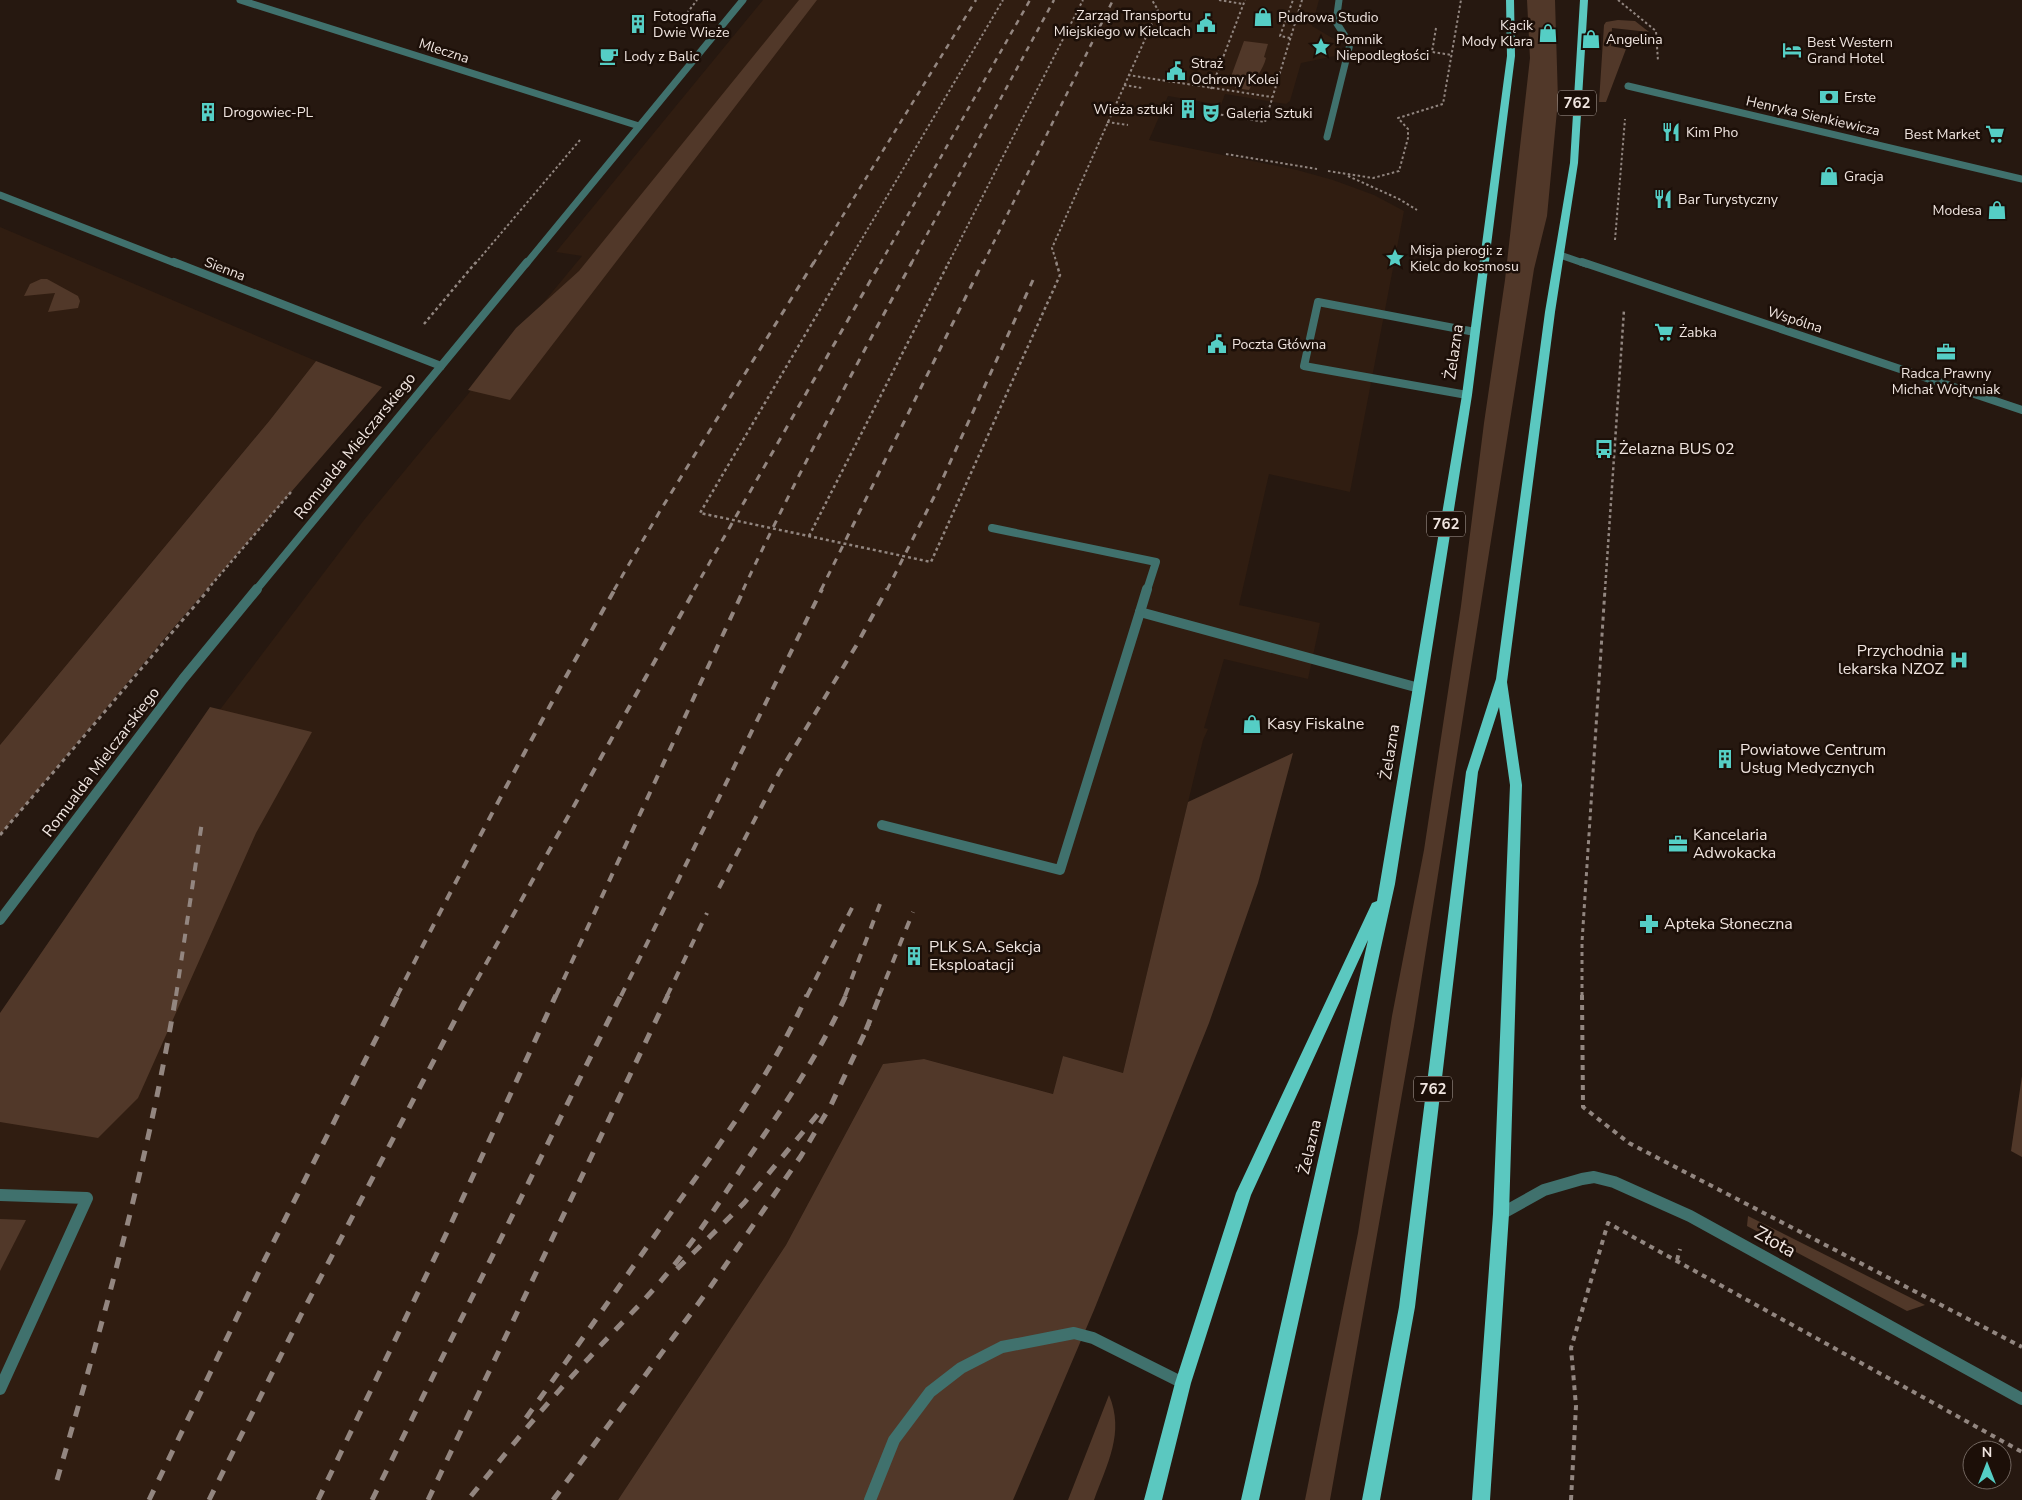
<svg xmlns="http://www.w3.org/2000/svg" width="2022" height="1500" viewBox="0 0 2022 1500" font-family="'Nunito Sans',sans-serif">
	<style>
		.built { fill: #301d11 }
		.green { fill: #513829 }
		.lines { fill: none; stroke-linecap: round; stroke-linejoin: round }
		.path-far3 { stroke: #928680; stroke-width: 2; stroke-dasharray: 2.5 2.5; stroke-linecap: butt }
		.path-far2 { stroke: #928680; stroke-width: 2.5; stroke-dasharray: 3 3; stroke-linecap: butt }
		.path-far1 { stroke: #928680; stroke-width: 3; stroke-dasharray: 4 4; stroke-linecap: butt }
		.path { stroke: #928680; stroke-width: 4; stroke-dasharray: 5 5; stroke-linecap: butt }
		.service-far3 { stroke: #40716d; stroke-width: 7 }
		.service-far2 { stroke: #40716d; stroke-width: 8 }
		.service-far1 { stroke: #40716d; stroke-width: 10 }
		.service { stroke: #40716d; stroke-width: 12 }
		.pedestrian { stroke: #40716d; stroke-width: 7 }
		.minor-far2 { stroke: #40716d; stroke-width: 7 }
		.minor-far1 { stroke: #40716d; stroke-width: 8 }
		.minor { stroke: #40716d; stroke-width: 12 }
		.tertiary-far2 { stroke: #40716d; stroke-width: 7 }
		.tertiary-far1 { stroke: #40716d; stroke-width: 8 }
		.tertiary { stroke: #40716d; stroke-width: 10 }
		.primary { fill: #5bc8c0; fill-rule: evenodd }
		.rail-far3 { stroke: #938680; stroke-width: 2.5; stroke-dasharray: 5.5 5.5; stroke-linecap: butt }
		.rail-far2 { stroke: #938680; stroke-width: 3; stroke-dasharray: 7 7; stroke-linecap: butt }
		.rail-far1 { stroke: #938680; stroke-width: 4; stroke-dasharray: 9 9; stroke-linecap: butt }
		.rail { stroke: #938680; stroke-width: 5; stroke-dasharray: 11 11; stroke-linecap: butt }
		.labels { text-anchor: middle; dominant-baseline: central; stroke-width: 5; stroke-linejoin: round; paint-order: stroke }
		.far-poi-label { font-size: 14px; fill: #f0e5e0; stroke: #1c0f08; text-anchor: start }
		.far-street-label { font-size: 14px; fill: #f0e5e0; stroke: #1c0f08 }
		.shield { fill: #1c0f08; stroke: #b0a59f; stroke-width: 1 }
		.shield-label { font-size: 15px; font-weight: bold; fill: #f0e5e0 }
		.street-label { font-size: 16px; fill: #f0e5e0; stroke: #1c0f08 }
		.poi-label { font-size: 16px; fill: #f0e5e0; stroke: #1c0f08; text-anchor: start }
		.near-street-label { font-size: 19px; fill: #f0e5e0; stroke: #1c0f08 }
	</style>
	<rect width="100%" height="100%" fill="#261810"/>
	<g class="built">
		<polygon points="763,0 1319,0 1312,26 1339,42 1341,45 1335,56 1301,63 1290,101 1286,104 1225,94 1221,105 1168,96 1149,140 1297,170 1333,180 1374,195 1404,211 1350,492 1269,474 1239,605 1320,623 1308,679 1224,659 1204,728 1208,729 1203,740 1123,1073 1063,1056 1053,1094 924,1059 883,1064 786,1245 618,1500 0,1500 0,1038 127,832 364,520 582,256 556,252"/>
		<polygon points="0,227 316,361 270,420 0,745"/>
	</g>
	<g class="green">
		<polygon points="799,0 817,0 510,400 468,390 516,328 579,271"/>
		<polygon points="1527,0 1555,0 1558,100 1547,216 1534,269 1414,1026 1330,1500 1305,1500 1358,1233 1392,1016 1424,850 1461,606 1484,423 1505,280 1530,58"/>
		<polygon points="1618,20 1635,21 1649,32 1612,28 1611,46 1626,49 1606,102 1599,102 1604,25 1606,22"/>
		<path d="M 1244,41 L 1268,44 L 1264,57 L 1266,58 C 1263,70 1254,80 1249,90 L 1235,88 L 1237,83 L 1229,82 Z"/>
		<polygon points="41,279 47,279 78,296 80,301 78,308 48,312 55,293 24,296 30,284"/>
		<polygon points="316,361 382,387 169,633 0,835 0,745 270,420"/>
		<polygon points="210,707 312,732 256,833 138,1098 98,1138 0,1122 0,1013"/>
		<polygon points="1293,753 1258,883 1209,1023 1094,1310 1013,1500 618,1500 786,1245 883,1064 924,1059 1053,1094 1063,1056 1123,1073 1188,802"/>
		<polygon points="2022,1076 2022,1157 2011,1151"/>
		<polygon points="1748,1216 1925,1305 1907,1311 1747,1226"/>
		<polygon points="0,1219 26,1220 0,1271"/>
		<path d="M 1109,1395 C 1125,1433 1107,1464 1094,1500 L 1068,1500 Z"/>
	</g>
	<g class="lines">
		<g class="path-far3">
			<polyline points="1219,0 1243,4"/>
			<polyline points="1618,0 1656,31 1658,61"/>
			<polyline points="684,17 697,0"/>
			<polyline points="1436,28 1432,52 1452,55"/>
			<polyline points="1290,38 1280,36 1293,0"/>
			<polyline points="1615,38 1657,44"/>
			<polyline points="1128,75 1272,97"/>
			<polyline points="1124,85 1142,88"/>
			<polyline points="1211,89 1245,0"/>
			<polyline points="1211,113 1265,122 1302,0"/>
			<polyline points="1107,122 1128,125"/>
			<polyline points="1226,154 1317,169"/>
			<polyline points="1328,171 1373,178 1399,171 1408,138 1408,129 1398,118 1443,104 1461,0"/>
			<polyline points="1348,176 1399,199 1417,210"/>
			<polyline points="1615,240 1625,119"/>
			<polyline points="475,264 580,140"/>
			<polyline points="847,264 1003,0"/>
			<polyline points="948,264 1083,0"/>
			<polyline points="1057,264 1052,248 1158,10 1152,0"/>
		</g>
		<g class="path-far2">
			<polyline points="848,262 700,513 931,562 1060,275 1056,262"/>
			<polyline points="424,324 476,262"/>
			<polyline points="809,536 949,262"/>
			<polyline points="207,590 291,492"/>
			<polyline points="1605,590 1624,310"/>
		</g>
		<g class="path-far1">
			<polyline points="0,835 209,589"/>
			<polyline points="1582,996 1582,942 1605,589"/>
		</g>
		<g class="path">
			<polyline points="1582,995 1583,1107 1629,1143 2022,1347"/>
			<polyline points="1677,1260 1680,1249"/>
			<polyline points="1571,1500 1576,1406 1571,1348 1608,1223 2022,1452"/>
		</g>
		<polyline class="service-far3" points="1327,137 1350,44 1336,22 1339,0"/>
		<g class="service-far2">
			<polyline points="1467,395 1304,366 1318,302 1475,332"/>
			<polyline points="992,528 1156,562 1147,590"/>
		</g>
		<g class="service-far1">
			<polyline points="1147,589 1140,612 1419,688"/>
			<polyline points="882,825 1060,870 1140,612"/>
		</g>
		<g class="service">
			<polyline points="0,1195 87,1198 0,1389"/>
			<polyline points="870,1500 894,1440 930,1392 961,1368 1002,1347 1074,1333 1093,1338 1183,1383"/>
		</g>
		<polyline class="pedestrian" points="1628,86 2022,179"/>
		<g class="minor-far2">
			<polyline points="240,0 639,126"/>
			<polyline points="0,195 177,264"/>
			<polyline points="1560,255 1586,264"/>
		</g>
		<g class="minor-far1">
			<polyline points="174,262 441,366"/>
			<polyline points="1582,262 2022,410"/>
		</g>
		<polyline class="minor" points="1501,1214 1544,1190 1582,1179 1594,1177 1614,1182 1690,1216 2022,1399"/>
		<polyline class="tertiary-far2" points="526,264 743,0"/>
		<polyline class="tertiary-far1" points="256,590 527,262"/>
		<polyline class="tertiary" points="0,920 183,679 257,589"/>
		<g class="primary">
			<polygon points="1506,0 1514,0 1515,56 1472,395 1395,884 1259,1500 1241,1500 1368,940 1251,1195 1191,1383 1162,1500 1144,1500 1175,1383 1236,1193 1372,903 1377,901 1462,395 1507,56"/>
			<polygon points="1580,0 1588,0 1578,163 1555,312 1507,682 1522,785 1509,1214 1490,1500 1472,1500 1493,1214 1510,785 1499,707 1478,772 1415,1307 1380,1500 1362,1500 1399,1307 1466,772 1496,679 1545,312 1570,163"/>
		</g>
		<g class="rail-far3">
			<polyline points="813,264 976,0"/>
			<polyline points="880,264 1030,0"/>
			<polyline points="911,264 1054,0"/>
			<polyline points="983,264 1113,0"/>
		</g>
		<g class="rail-far2">
			<polyline points="614,590 660,511 814,262"/>
			<polyline points="694,590 881,262"/>
			<path d="M 743,590 C 795,479 853,371 912,262"/>
			<polyline points="821,590 983,262"/>
			<polyline points="887,590 937,491 1033,280"/>
		</g>
		<g class="rail-far1">
			<polyline points="719,888 779,773 856,646 887,589"/>
			<polyline points="176,996 202,822"/>
			<path d="M 397,996 C 467,859 539,723 615,589"/>
			<polyline points="468,996 695,589"/>
			<polyline points="556,996 744,589"/>
			<polyline points="621,996 822,589"/>
			<polyline points="667,996 707,913"/>
			<polyline points="807,996 856,900"/>
			<polyline points="845,996 880,904"/>
			<polyline points="879,996 913,912"/>
		</g>
		<g class="rail">
			<polyline points="866,1030 880,995"/>
			<polyline points="677,1269 744,1203 818,1114"/>
			<path d="M 526,1418 C 576,1348 625,1278 675,1207 C 723,1140 773,1071 807,995"/>
			<path d="M 57,1480 C 104,1319 148,1161 176,995"/>
			<path d="M 471,1496 C 509,1449 547,1402 589,1358 C 616,1328 645,1301 671,1269 C 699,1234 724,1195 749,1157 C 784,1106 820,1053 846,995"/>
			<polyline points="149,1500 265,1259 398,995"/>
			<polyline points="209,1500 301,1315 468,995"/>
			<polyline points="318,1500 449,1228 556,995"/>
			<polyline points="372,1500 621,995"/>
			<polyline points="428,1500 668,995"/>
			<polyline points="553,1500 709,1289 801,1156 831,1105 869,1024"/>
		</g>
	</g>
	<defs>
		<g id="shop-bare" transform="scale(1.5)"><path d="M-5-2.5h2.3a2.7 3.5 0 0 1 5.4 0H5L5.5 6h-11ZM-1.5-2.5h3a1.5 2.3 0 0 0-3 0Z" fill="#55cec5" stroke="#1c0f08" stroke-width="2.5" paint-order="stroke"/></g>
		<g id="civic-bare" transform="scale(1.5)"><path d="M-.6-6.5H3V-4.5H.6V-3L4-1V1h2V6H-6V1h2V-1L-.6-3ZM-1.2 2.5V6h2.4V2.5Z" fill="#55cec5" stroke="#1c0f08" stroke-width="2.5" paint-order="stroke"/></g>
		<g id="building-bare" transform="scale(1.5)"><path d="M-4-6H4V6H1V3H-1V6H-4ZM-2.5-4.3h1.7v1.8h-1.7ZM.8-4.3h1.7v1.8H.8ZM-2.5-1h1.7V.8h-1.7ZM.8-1h1.7V.8H.8Z" fill="#55cec5" stroke="#1c0f08" stroke-width="2.5" paint-order="stroke"/></g>
		<g id="sight-bare" transform="scale(1.5)"><path d="M0-6L1.8-2.2L6-1.7L2.9 1.2L3.7 5.4L0 3.3L-3.7 5.4L-2.9 1.2L-6-1.7L-1.8-2.2Z" fill="#55cec5" stroke="#1c0f08" stroke-width="2.5" paint-order="stroke"/></g>
		<g id="hotel-bare" transform="scale(1.5)"><path d="M-6-4.5h1.5V1H6V5H4.5V3h-9V5H-6ZM-4 0a1.8 1.8 0 1 1 3.6 0ZM.5 0V-2.5h3Q6-2.5 6 0Z" fill="#55cec5" stroke="#1c0f08" stroke-width="2.5" paint-order="stroke"/></g>
		<g id="cafe-bare" transform="scale(1.5)"><path d="M-5.5-4.5H6V0H3Q3 3.5 0 3.5H-2.5Q-5.5 3.5-5.5 0ZM3-3.2v2h1.7v-2ZM-6 4.5H4V6H-6Z" fill="#55cec5" stroke="#1c0f08" stroke-width="2.5" paint-order="stroke"/></g>
		<g id="bank-bare" transform="scale(1.5)"><path d="M-6-4H6V4H-6ZM0-2.3a2.3 2.3 0 1 0 0 4.6a2.3 2.3 0 1 0 0-4.6Z" fill="#55cec5" stroke="#1c0f08" stroke-width="2.5" paint-order="stroke"/></g>
		<g id="theatre-bare" transform="scale(1.5)"><path d="M-5-5.5Q0-4 5-5.5V0Q5 5 0 6Q-5 5-5 0ZM-3.3-2.5H-1v1.5H-3.3ZM1-2.5H3.3v1.5H1ZM-2.8 1Q0 5.5 2.8 1Z" fill="#55cec5" stroke="#1c0f08" stroke-width="2.5" paint-order="stroke"/></g>
		<g id="restaurant-bare" transform="scale(1.5)"><path d="M-5-6h1v4h1v-4h1v4h1v-4h1v5L-1.5 .5V6h-2V.5L-5-1ZM5-6V6H3V1.5H1.5Q1.5-4 5-6Z" fill="#55cec5" stroke="#1c0f08" stroke-width="2.5" paint-order="stroke"/></g>
		<g id="supermarket-bare" transform="scale(1.5)"><path d="M-6-5.5h2.5l.6 2H6L4.5 2H-2.5L-4.4-4H-6ZM-1.5 3.2a1.3 1.3 0 1 0 .1 0ZM3 3.2a1.3 1.3 0 1 0 .1 0Z" fill="#55cec5" stroke="#1c0f08" stroke-width="2.5" paint-order="stroke"/></g>
		<g id="office-bare" transform="scale(1.5)"><path d="M-6-3h4V-5.5h4V-3h4V5H-6ZM-1-4.5V-3h2v-1.5ZM-6 0V1H6V0Z" fill="#55cec5" stroke="#1c0f08" stroke-width="2.5" paint-order="stroke"/></g>
		<g id="bus-bare" transform="scale(1.5)"><path d="M-5-6H5V4H4V6H2V4H-2V6H-4V4H-5ZM-3.5-4V0h7V-4ZM-3.5 1.2v1.5H-2V1.2ZM2 1.2v1.5H3.5V1.2Z" fill="#55cec5" stroke="#1c0f08" stroke-width="2.5" paint-order="stroke"/></g>
		<g id="hospital-bare" transform="scale(1.5)"><path d="M-5-5h3v3.5h4V-5h3V5h-3V1.5h-4V5h-3Z" fill="#55cec5" stroke="#1c0f08" stroke-width="2.5" paint-order="stroke"/></g>
		<g id="pharmacy-bare" transform="scale(1.5)"><path d="M-2-6h4v4h4v4h-4v4h-4v-4h-4v-4h4Z" fill="#55cec5" stroke="#1c0f08" stroke-width="2.5" paint-order="stroke"/></g>
	</defs>
	<g fill-rule="evenodd">
		<use href="#shop-bare" x="1263" y="17"/>
		<use href="#civic-bare" x="1206" y="23"/>
		<use href="#building-bare" x="638" y="24"/>
		<use href="#shop-bare" x="1548" y="33"/>
		<use href="#shop-bare" x="1591" y="39"/>
		<use href="#sight-bare" x="1321" y="47"/>
		<use href="#hotel-bare" x="1792" y="50"/>
		<use href="#cafe-bare" x="609" y="56"/>
		<use href="#civic-bare" x="1176" y="71"/>
		<use href="#bank-bare" x="1829" y="97"/>
		<use href="#building-bare" x="1188" y="109"/>
		<use href="#building-bare" x="208" y="112"/>
		<use href="#theatre-bare" x="1211" y="113"/>
		<use href="#restaurant-bare" x="1671" y="132"/>
		<use href="#supermarket-bare" x="1995" y="134"/>
		<use href="#shop-bare" x="1829" y="176"/>
		<use href="#restaurant-bare" x="1663" y="199"/>
		<use href="#shop-bare" x="1997" y="210"/>
		<use href="#sight-bare" x="1395" y="258"/>
		<use href="#supermarket-bare" x="1664" y="332"/>
		<use href="#civic-bare" x="1217" y="344"/>
		<use href="#office-bare" x="1946" y="352"/>
		<use href="#bus-bare" x="1604" y="449"/>
		<use href="#hospital-bare" x="1959" y="660"/>
		<use href="#shop-bare" x="1252" y="724"/>
		<use href="#building-bare" x="1725" y="759"/>
		<use href="#office-bare" x="1678" y="844"/>
		<use href="#pharmacy-bare" x="1649" y="924"/>
		<use href="#building-bare" x="914" y="956"/>
	</g>
	<g class="labels">
		<g class="far-poi-label">
			<text x="1191" y="15" text-anchor="end">Zarząd Transportu<tspan x="1191" dy="16">Miejskiego w Kielcach</tspan></text>
			<text x="653" y="16">Fotografia<tspan x="653" dy="16">Dwie Wieże</tspan></text>
			<text x="1278" y="17">Pudrowa Studio</text>
			<text x="1533" y="25" text-anchor="end">Kącik<tspan x="1533" dy="16">Mody Klara</tspan></text>
			<text x="1336" y="39">Pomnik<tspan x="1336" dy="16">Niepodległości</tspan></text>
			<text x="1606" y="39">Angelina</text>
			<text x="1807" y="42">Best Western<tspan x="1807" dy="16">Grand Hotel</tspan></text>
			<text x="624" y="56">Lody z Balic</text>
			<text x="1191" y="63">Straż<tspan x="1191" dy="16">Ochrony Kolei</tspan></text>
			<text x="1844" y="97">Erste</text>
			<text x="1173" y="109" text-anchor="end">Wieża sztuki</text>
			<text x="223" y="112">Drogowiec-PL</text>
			<text x="1226" y="113">Galeria Sztuki</text>
			<text x="1686" y="132">Kim Pho</text>
			<text x="1980" y="134" text-anchor="end">Best Market</text>
			<text x="1844" y="176">Gracja</text>
			<text x="1678" y="199">Bar Turystyczny</text>
			<text x="1982" y="210" text-anchor="end">Modesa</text>
			<text x="1410" y="250">Misja pierogi: z<tspan x="1410" dy="16">Kielc do kosmosu</tspan></text>
			<text x="1679" y="332">Żabka</text>
			<text x="1232" y="344">Poczta Główna</text>
			<text x="1946" y="373" text-anchor="middle">Radca Prawny<tspan x="1946" dy="16">Michał Wojtyniak</tspan></text>
		</g>
		<g class="far-street-label">
			<text transform="translate(444 51) rotate(18)">Mleczna</text>
			<text transform="translate(1813 116) rotate(13)">Henryka Sienkiewicza</text>
			<text transform="translate(225 269) rotate(21)">Sienna</text>
			<text transform="translate(1795 320) rotate(18)">Wspólna</text>
		</g>
		<g class="shield">
			<rect x="1558" y="90.5" width="38" height="25" rx="4"/>
			<rect x="1427" y="511.5" width="38" height="25" rx="4"/>
			<rect x="1414" y="1076.5" width="38" height="25" rx="4"/>
		</g>
		<g class="shield-label">
			<text x="1577" y="103">762</text>
			<text x="1446" y="524">762</text>
			<text x="1433" y="1089">762</text>
		</g>
		<g class="street-label">
			<text transform="translate(1454 352) rotate(-82)">Żelazna</text>
			<text transform="translate(355 446) rotate(-51)">Romualda Mielczarskiego</text>
			<text transform="translate(1390 752) rotate(-81)">Żelazna</text>
			<text transform="translate(101 762) rotate(-53)">Romualda Mielczarskiego</text>
			<text transform="translate(1310 1147) rotate(-77)">Żelazna</text>
		</g>
		<g class="poi-label">
			<text x="1619" y="449">Żelazna BUS 02</text>
			<text x="1944" y="651" text-anchor="end">Przychodnia<tspan x="1944" dy="18">lekarska NZOZ</tspan></text>
			<text x="1267" y="724">Kasy Fiskalne</text>
			<text x="1740" y="750">Powiatowe Centrum<tspan x="1740" dy="18">Usług Medycznych</tspan></text>
			<text x="1693" y="835">Kancelaria<tspan x="1693" dy="18">Adwokacka</tspan></text>
			<text x="1664" y="924">Apteka Słoneczna</text>
			<text x="929" y="947">PLK S.A. Sekcja<tspan x="929" dy="18">Eksploatacji</tspan></text>
		</g>
		<g class="near-street-label">
			<text transform="translate(1775 1242) rotate(29)">Złota</text>
		</g>
	</g>
	<g transform="translate(1987 1465)"><circle r="24" fill="#1c0f08" stroke="#71655e"/>
	<path d="M0-4L9 19L0 12L-9 19Z" fill="#55cec5"/>
	<text y="-8" font-size="14" font-weight="bold" text-anchor="middle" fill="#f0e5e0">N</text>
	</g>
</svg>
